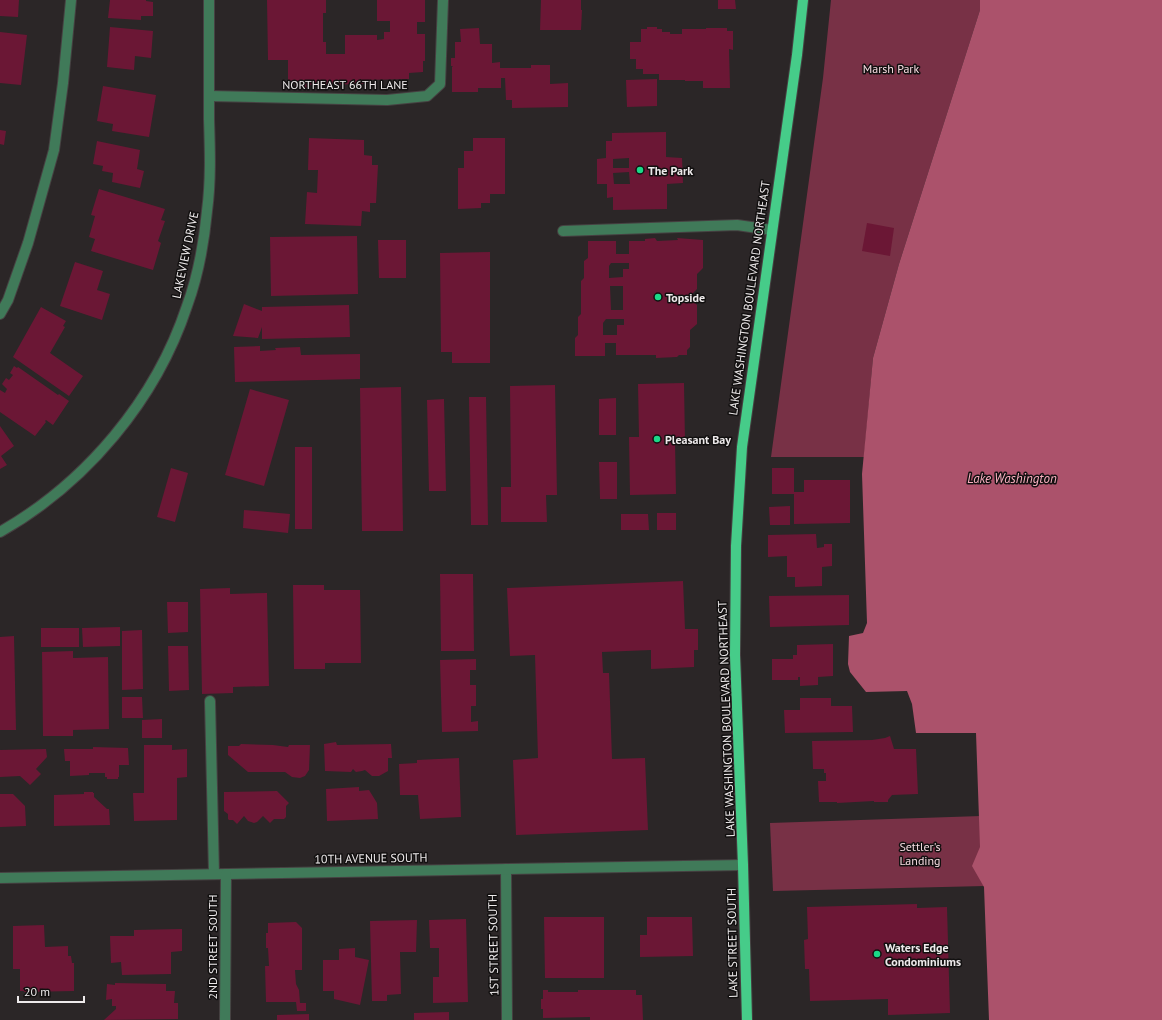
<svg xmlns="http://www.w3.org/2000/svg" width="1162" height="1020" viewBox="0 0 1162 1020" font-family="'PT Sans',sans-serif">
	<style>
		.green { fill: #783146 }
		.water { fill: #ab526b }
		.building { fill: #6b1735; fill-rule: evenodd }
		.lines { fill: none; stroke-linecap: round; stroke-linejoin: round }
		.minor-casing { stroke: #464142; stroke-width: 12 }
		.major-casing { stroke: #464142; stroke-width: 12 }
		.minor { stroke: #407a59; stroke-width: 10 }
		.major { stroke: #46cc89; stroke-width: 10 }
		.poi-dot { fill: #1bd988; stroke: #121010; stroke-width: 1.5 }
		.labels { text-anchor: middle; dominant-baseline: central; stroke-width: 3; stroke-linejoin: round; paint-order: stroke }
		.park-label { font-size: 12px; fill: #f7dce2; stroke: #121010 }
		.street-label { font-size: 12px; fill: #eeeaeb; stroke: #121010 }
		.poi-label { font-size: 12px; font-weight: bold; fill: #eeeaeb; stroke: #121010; text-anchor: start }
		.water-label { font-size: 13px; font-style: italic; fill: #fbb1c2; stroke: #121010 }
	</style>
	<rect width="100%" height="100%" fill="#2b2627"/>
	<g class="green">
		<polygon points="831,0 980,0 980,10 899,264 873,358 864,457 771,457 823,78"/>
		<polygon points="981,816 985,886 773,891 770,823"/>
	</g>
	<polygon class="water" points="980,0 1162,0 1162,1020 989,1020 984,887 972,866 980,847 976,733 916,733 912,704 907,691 866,692 850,672 848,664 849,636 863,633 867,623 862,474 873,358 899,264 980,10"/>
	<g class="building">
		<polygon points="0,0 19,0 18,17 0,16"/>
		<polygon points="110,0 146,0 146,1 153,2 153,16 141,16 141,20 108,18"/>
		<polygon points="267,0 326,0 326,13 323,13 323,42 326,42 326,54 345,54 345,35 377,35 377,40 384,39 384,32 390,32 390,21 377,21 377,0 425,0 425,22 417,22 417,34 425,34 425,61 423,61 423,72 409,73 409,79 364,80 364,84 307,85 307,88 295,89 295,81 288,81 288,60 268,60"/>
		<polygon points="541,0 581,0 581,10 582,10 581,30 540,30"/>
		<polygon points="718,0 735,0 736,9 718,9"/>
		<polygon points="110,27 153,31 151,58 135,56 134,70 107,67"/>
		<polygon points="647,27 657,27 657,29 662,29 662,32 670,32 670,34 682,34 682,29 706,29 706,28 727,28 727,31 733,31 733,50 729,49 730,88 703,88 703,81 685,81 685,80 659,80 659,74 643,74 643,69 636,69 636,59 630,59 630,42 641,42 641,29 647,29"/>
		<polygon points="479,28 480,44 492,44 492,63 500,62 500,68 531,68 531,65 550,65 550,84 568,83 568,107 512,108 512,100 506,100 505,78 501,78 501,88 478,88 478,92 452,92 452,67 453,66 451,66 451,58 455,58 455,42 461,42 460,29"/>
		<polygon points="0,32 27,35 21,85 0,83"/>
		<polygon points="657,79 657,106 627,107 626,80"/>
		<polygon points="103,86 156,95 149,137 112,131 113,124 97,121"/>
		<polygon points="0,130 6,131 4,145 0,144"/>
		<path d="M 666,132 L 666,157 L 682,158 L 683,183 L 667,184 L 667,209 L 613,210 L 613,197 L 607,198 L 607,184 L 597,184 L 597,159 L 606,158 L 606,141 L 612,141 L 612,133 ZM 629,158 L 629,168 L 613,168 L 613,159 ZM 629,172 L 630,184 L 614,184 L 613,173 Z"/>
		<polygon points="309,138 364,140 364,155 372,156 372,165 378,165 376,203 370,203 370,212 362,211 361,226 305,224 307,192 317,193 318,170 308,170"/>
		<polygon points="473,138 505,138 505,194 490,194 490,203 481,203 481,208 458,209 458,168 464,168 464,151 473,151"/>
		<polygon points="97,141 140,150 137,169 144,171 140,188 112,182 113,173 102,171 103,166 93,164"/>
		<polygon points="99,189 165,209 161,220 165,221 158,241 161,243 153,270 91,251 95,239 89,237 95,216 91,215"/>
		<polygon points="867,223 894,228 890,256 862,251"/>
		<polygon points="357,236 358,294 271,296 270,237"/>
		<path d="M 655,238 L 657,241 L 678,240 L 677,238 L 703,240 L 703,268 L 697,274 L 697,289 L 693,293 L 693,301 L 697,305 L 697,324 L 690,330 L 690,347 L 687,350 L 687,355 L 679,355 L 677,357 L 656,358 L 656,355 L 616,355 L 616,343 L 605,343 L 605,356 L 575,356 L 575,338 L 578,335 L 578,317 L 581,314 L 581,281 L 584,278 L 584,261 L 588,258 L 588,241 L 616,241 L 616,254 L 629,254 L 629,241 L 645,241 L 645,239 ZM 611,263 L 629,263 L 629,269 L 623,269 L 623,277 L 609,278 L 609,266 ZM 610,286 L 623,286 L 623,310 L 611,310 ZM 606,319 L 624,319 L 624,325 L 617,325 L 617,335 L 603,335 L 603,323 Z"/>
		<polygon points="378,240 406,240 406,278 379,278"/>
		<polygon points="490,252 490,363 452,363 452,352 441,352 440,253"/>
		<polygon points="75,262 103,271 97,290 110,294 102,320 60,306"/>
		<polygon points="244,304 262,311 262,307 349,305 350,337 262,339 262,327 258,338 233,336"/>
		<polygon points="41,307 66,321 63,326 65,327 50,353 83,376 69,396 13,357"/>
		<polygon points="260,346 260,351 276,350 275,348 300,347 301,355 360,354 360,379 235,382 234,347"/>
		<polygon points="14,366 17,368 18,367 58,395 59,394 69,401 53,425 46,420 45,421 46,422 35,436 0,412 0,390 5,393 7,389 2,384 6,378 9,380 13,375 10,373"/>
		<polygon points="684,383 685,442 675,442 676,494 630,495 629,437 639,437 638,384"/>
		<polygon points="555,385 557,495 546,495 547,522 501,522 501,487 511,487 510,386"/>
		<polygon points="401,387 403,531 362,531 360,388"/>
		<polygon points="250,389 289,400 264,486 225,475"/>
		<polygon points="469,397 486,397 488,525 471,525"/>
		<polygon points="616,398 616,435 599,435 599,399"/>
		<polygon points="444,399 446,491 429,491 427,400"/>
		<polygon points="0,426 14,446 1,456 7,465 0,469"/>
		<rect x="295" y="447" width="17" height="82"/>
		<polygon points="599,462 617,462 617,499 600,499"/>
		<polygon points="171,468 188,473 175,522 157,517"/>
		<polygon points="772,468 794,468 794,492 804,492 804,480 850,480 850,523 794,524 794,494 772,494"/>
		<polygon points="790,506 790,525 770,525 769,507"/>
		<polygon points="244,510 290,514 288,533 243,528"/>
		<rect x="657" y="513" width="19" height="17"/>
		<polygon points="621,514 648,514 649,530 621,530"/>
		<polygon points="816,534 817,548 824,547 824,544 832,544 832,566 822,567 822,586 795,587 795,577 787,577 787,556 768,557 768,535"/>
		<polygon points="440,574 473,574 474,651 441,651"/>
		<polygon points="683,581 685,629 698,629 698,650 694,650 694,667 651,669 651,650 602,652 603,673 609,673 612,759 645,758 648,830 516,835 513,760 538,758 535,655 510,656 507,588"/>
		<polygon points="293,585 324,585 324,590 360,590 361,663 325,663 325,669 294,669"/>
		<polygon points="230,588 230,594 267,593 269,686 233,687 233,693 202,694 200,589"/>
		<polygon points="849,595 849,625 770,627 769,596"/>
		<polygon points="167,602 188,602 188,632 168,633"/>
		<polygon points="120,627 120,646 83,647 82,628"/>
		<rect x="41" y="628" width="38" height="19"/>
		<polygon points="142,630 143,689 122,690 122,631"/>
		<polygon points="14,636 16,730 0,730 0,637"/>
		<polygon points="833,644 833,676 818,677 818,685 800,686 800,677 798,677 798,680 772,680 772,659 793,659 793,655 797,655 797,645"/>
		<polygon points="168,646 188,646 189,690 169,691"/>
		<polygon points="73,651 73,658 108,657 109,729 73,730 73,736 43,736 42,652"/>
		<polygon points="476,659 476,670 470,670 470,685 476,685 476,706 471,706 471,722 478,721 478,731 442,732 440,660"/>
		<polygon points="122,697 142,697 143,718 122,718"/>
		<polygon points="800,698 831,698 831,706 852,706 853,732 785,733 784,710 800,710"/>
		<polygon points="162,719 162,738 142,738 142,720"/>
		<polygon points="890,736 894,749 916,749 918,794 892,795 888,800 888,802 874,802 874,801 837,803 837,802 819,802 818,781 826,781 826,773 824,773 824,769 813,769 812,741 872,740 885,738"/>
		<polygon points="336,742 337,745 391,744 392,758 388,758 388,771 379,776 372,776 365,770 362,771 356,772 353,769 351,772 325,771 324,744"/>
		<polygon points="241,744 273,745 288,747 289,745 310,745 309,770 305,776 300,778 292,777 285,772 248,772 228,755 228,746 239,746"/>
		<polygon points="144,745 172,745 172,750 187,749 187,777 177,778 177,820 134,821 133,793 144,793"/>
		<polygon points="93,747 128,748 129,765 119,765 119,777 118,777 118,779 107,779 107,777 105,777 105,773 89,773 89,775 70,776 70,761 65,761 64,749 93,749"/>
		<polygon points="46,749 47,757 36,769 41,774 30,785 20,776 0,777 0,750"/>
		<polygon points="459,758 461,817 420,819 418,795 400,795 399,764 417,763 417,760"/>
		<polygon points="359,787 359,791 369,790 377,803 378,819 327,821 326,789"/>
		<polygon points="277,791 289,803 286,806 286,817 284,819 274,819 270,823 263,816 257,822 254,823 248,821 244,816 237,824 233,820 229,820 228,819 228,814 224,811 224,792"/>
		<polygon points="84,792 93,792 93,793 94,793 94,797 107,809 109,809 110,825 54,826 54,795 84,794"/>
		<polygon points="0,794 13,794 25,806 26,826 0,827"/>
		<polygon points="917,904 917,908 947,907 950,1013 888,1015 888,999 810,1001 809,969 805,969 804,940 808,939 807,907"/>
		<polygon points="544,917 604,917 604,978 545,978"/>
		<polygon points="647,917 692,917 693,956 640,957 640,935 647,935"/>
		<polygon points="466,919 468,1002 433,1003 433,977 439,977 439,948 430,948 429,920"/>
		<polygon points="417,920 416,952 400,952 401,994 387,995 387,1001 372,1001 370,921"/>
		<polygon points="296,922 302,928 302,970 295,970 296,984 299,990 300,1003 306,1003 306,1011 297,1011 296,1002 266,1002 265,966 269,966 268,948 266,948 266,933 268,933 268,923"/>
		<polygon points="44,925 45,947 68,946 68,956 71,956 72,963 74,963 74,991 24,992 24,991 20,991 20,969 13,969 13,926"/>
		<polygon points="182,929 182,951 171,952 171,974 122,975 121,962 111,963 110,936 134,936 134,930"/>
		<polygon points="355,948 355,957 369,960 360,1005 334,999 334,991 323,991 323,960 339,960 339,949"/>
		<polygon points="115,983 166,984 166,991 175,991 174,1003 178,1003 178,1019 104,1020 116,1009 116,1006 112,1006 112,999 106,1000 107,984 115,985"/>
		<polygon points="543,990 548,990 548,992 578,992 578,990 636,990 636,995 642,995 643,1020 590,1020 590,1017 543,1018 543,1009 541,1009 541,999 543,999"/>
		<polygon points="449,1012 449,1020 414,1020 414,1013"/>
		<polygon points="309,1014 309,1020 277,1020 277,1015"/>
	</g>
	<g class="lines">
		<g class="minor-casing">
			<g id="minor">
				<polyline points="209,96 387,100 427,96 440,84 443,0"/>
				<polyline points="563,231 737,225 772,230"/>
				<polyline points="0,314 8,300 28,243 54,150 63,83 71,0"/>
				<path d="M 0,532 C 86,483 156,400 187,306 C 198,276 204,243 207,211 C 211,181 210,150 209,119 C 209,79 209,40 209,0"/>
				<polyline points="210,701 214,874"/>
				<polyline points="506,869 507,1020"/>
				<polyline points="0,878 743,865"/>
				<polyline points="225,1020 226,874"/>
			</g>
		</g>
		<g class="major-casing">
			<polyline id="major" points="747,1020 743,865 735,655 736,546 742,447 797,55 803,0"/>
		</g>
		<use href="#minor" class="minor"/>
		<use href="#major" class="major"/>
	</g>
	<g class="poi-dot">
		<circle cx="640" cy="170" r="4"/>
		<circle cx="658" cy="297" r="4"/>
		<circle cx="657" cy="439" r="4"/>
		<circle cx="877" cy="954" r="4"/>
	</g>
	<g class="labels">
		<g class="park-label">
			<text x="891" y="68">Marsh Park</text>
			<text x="920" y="846">Settler's<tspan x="920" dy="14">Landing</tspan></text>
		</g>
		<g class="street-label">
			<text x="345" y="84">NORTHEAST 66TH LANE</text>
			<text transform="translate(185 255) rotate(-78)">LAKEVIEW DRIVE</text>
			<text transform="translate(749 298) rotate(-82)">LAKE WASHINGTON BOULEVARD NORTHEAST</text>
			<text transform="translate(726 719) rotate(-92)">LAKE WASHINGTON BOULEVARD NORTHEAST</text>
			<text transform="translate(371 858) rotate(-1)">10TH AVENUE SOUTH</text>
			<text transform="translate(732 943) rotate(-91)">LAKE STREET SOUTH</text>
			<text transform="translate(493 945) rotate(-91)">1ST STREET SOUTH</text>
			<text transform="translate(212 947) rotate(-90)">2ND STREET SOUTH</text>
		</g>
		<g class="poi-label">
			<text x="648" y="170">The Park</text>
			<text x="666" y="297">Topside</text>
			<text x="665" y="439">Pleasant Bay</text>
			<text x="885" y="947">Waters Edge<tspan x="885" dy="14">Condominiums</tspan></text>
		</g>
		<g class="water-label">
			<text x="1012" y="478">Lake Washington</text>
		</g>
	</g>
	<path d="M18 996v6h66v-6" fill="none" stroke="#eeeaeb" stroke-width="2"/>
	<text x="24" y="996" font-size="12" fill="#eeeaeb" stroke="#121010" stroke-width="3" paint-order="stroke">20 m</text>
</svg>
